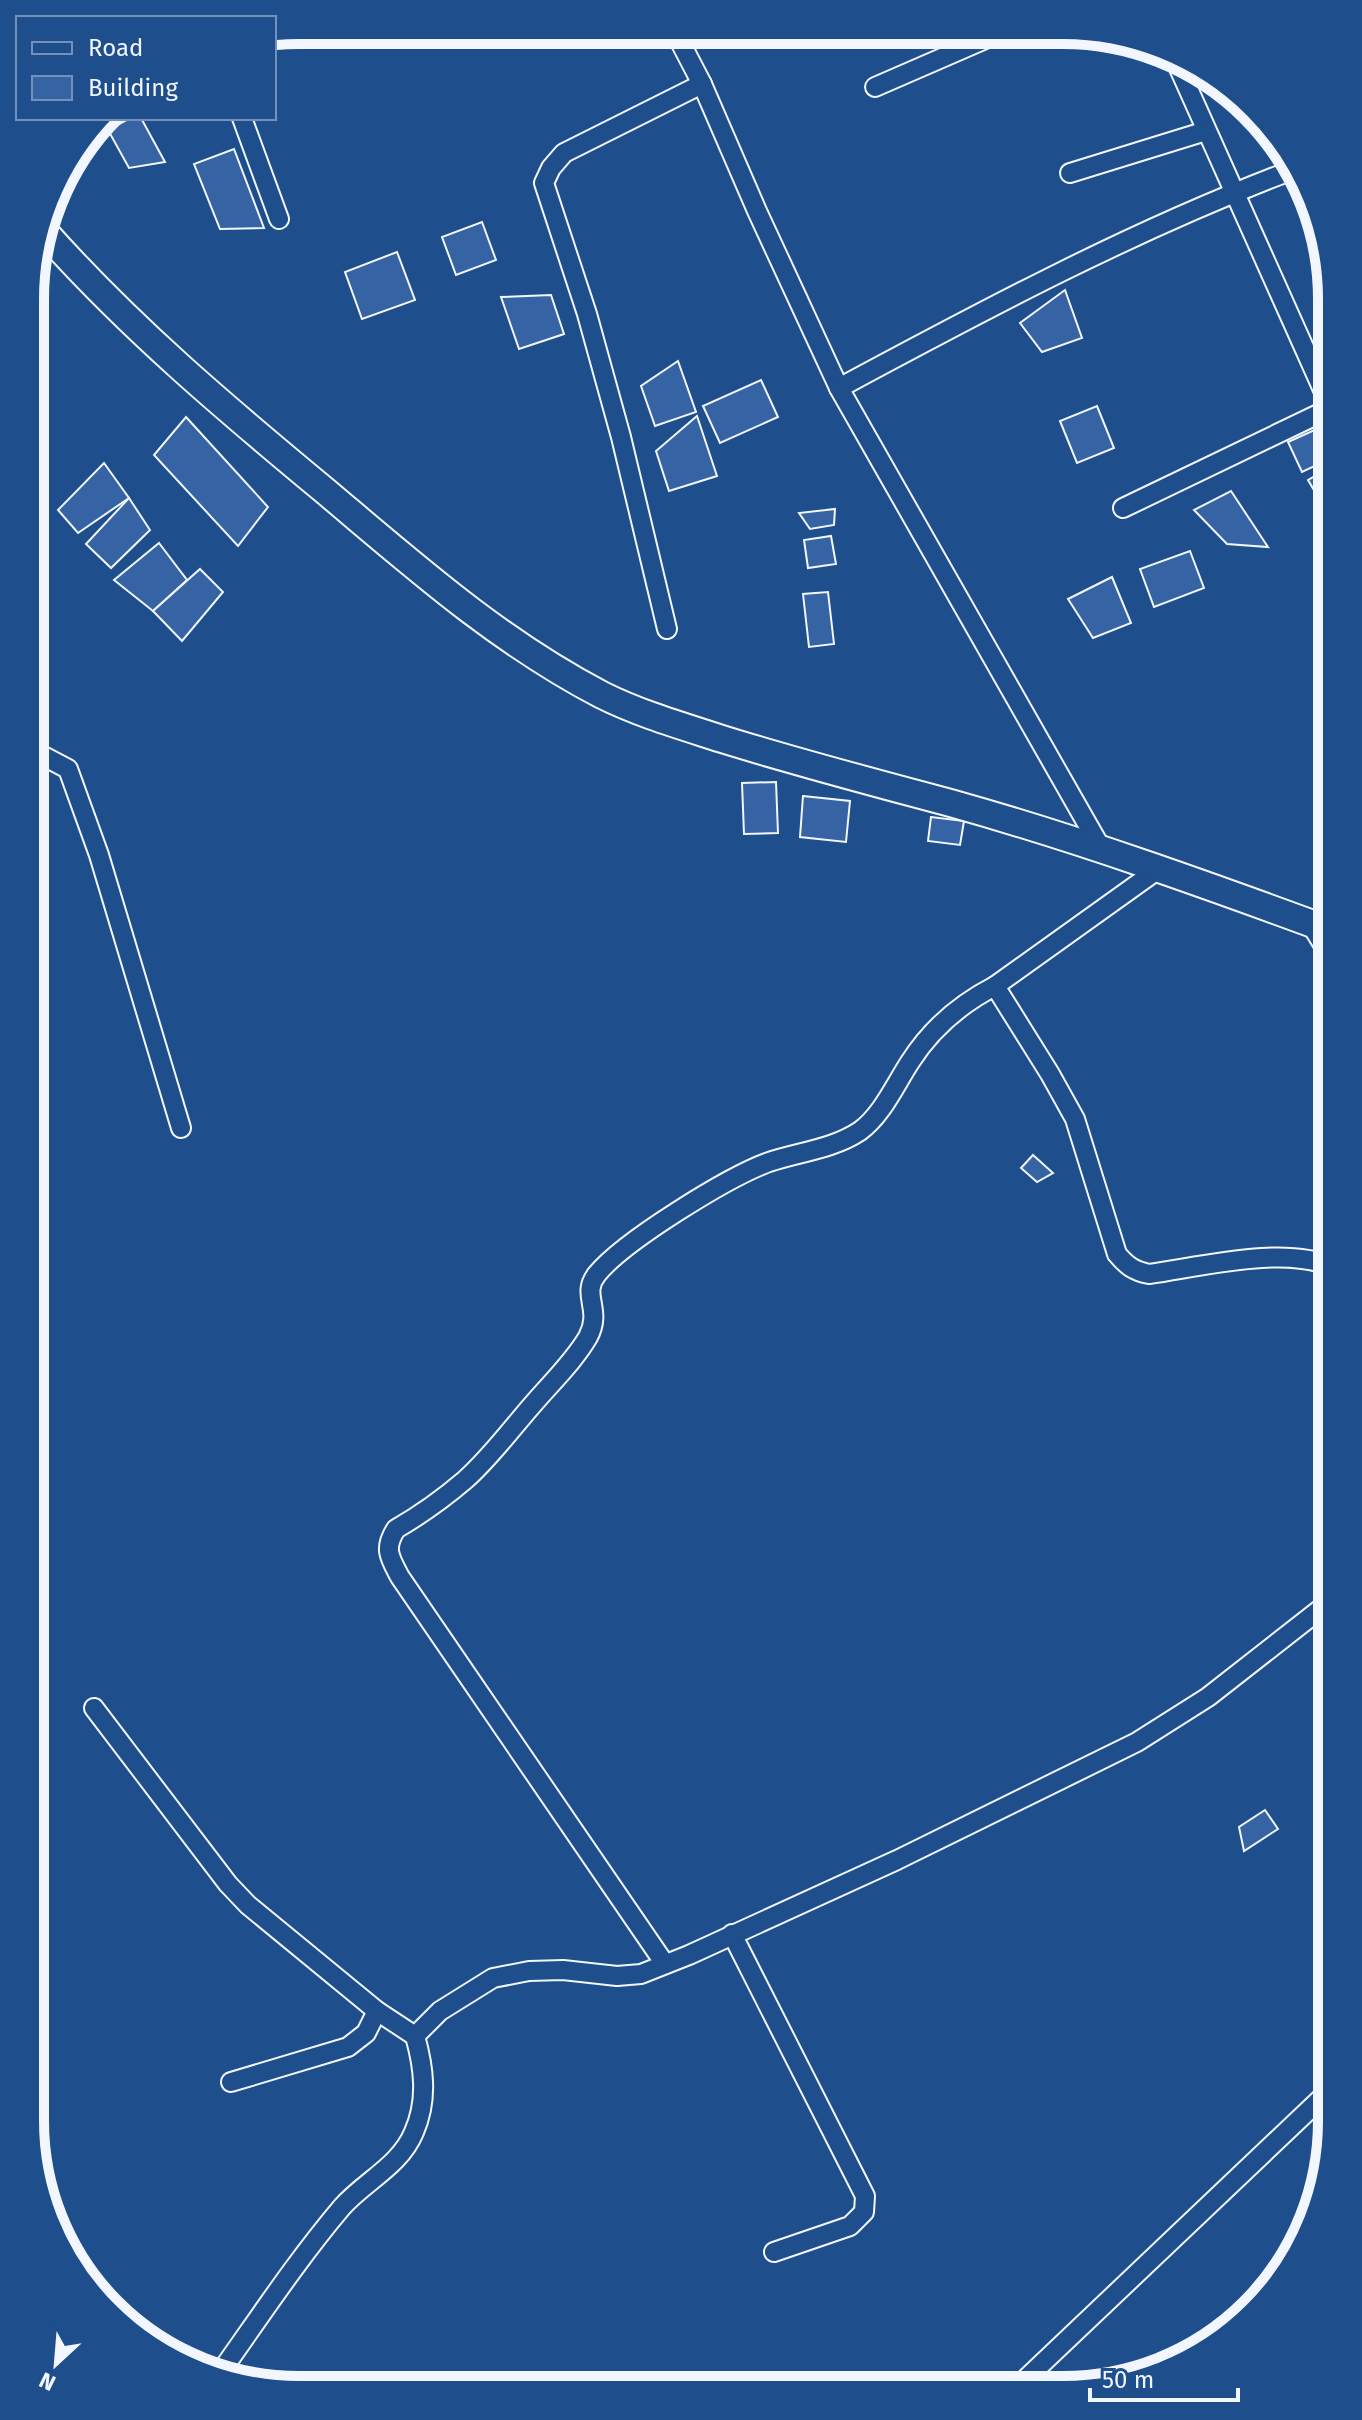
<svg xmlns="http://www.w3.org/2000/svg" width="1362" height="2420" viewBox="0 0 1362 2420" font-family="'Fira Sans',sans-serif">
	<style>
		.building { fill: #3563a3; stroke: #f2f6ff; stroke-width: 2 }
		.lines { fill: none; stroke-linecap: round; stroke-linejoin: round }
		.street-casing { stroke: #f2f6ff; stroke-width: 22 }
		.secondary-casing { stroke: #f2f6ff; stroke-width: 30 }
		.street { stroke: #1f4e8c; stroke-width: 18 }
		.secondary { stroke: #1f4e8c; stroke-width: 26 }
		.rim { fill: none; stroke: #f2f6ff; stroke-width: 10 }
	</style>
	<rect width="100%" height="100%" fill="#1f4e8c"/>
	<g class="building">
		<polygon points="130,118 141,118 165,162 129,168 108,130"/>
		<polygon points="234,149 264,228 220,229 194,164"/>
		<polygon points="482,222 496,260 456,275 442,237"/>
		<polygon points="397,252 415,300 362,319 345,272"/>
		<polygon points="1065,290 1082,338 1042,352 1020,323"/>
		<polygon points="551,295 564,334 519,349 501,297"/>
		<polygon points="678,361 696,412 655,426 641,386"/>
		<polygon points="761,380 778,417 720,443 703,406"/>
		<polygon points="1097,406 1114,448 1077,463 1060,421"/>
		<polygon points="697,416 717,476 669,491 656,451"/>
		<polygon points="186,417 268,507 238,546 154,455"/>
		<polygon points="1330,423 1332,458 1302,472 1288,442"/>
		<polygon points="104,463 129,498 78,533 58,510"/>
		<polygon points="1332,466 1332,509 1327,512 1308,480"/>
		<polygon points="1231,491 1268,547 1227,544 1194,510"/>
		<polygon points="129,498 150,530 111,568 86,544"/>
		<polygon points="835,509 834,525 810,529 799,513"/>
		<polygon points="831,536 836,564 808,568 804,540"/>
		<polygon points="159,543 187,580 153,611 114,580"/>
		<polygon points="1190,551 1204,588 1154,607 1140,569"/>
		<polygon points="200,569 223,592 182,641 153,611"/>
		<polygon points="1112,577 1131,623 1093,638 1068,599"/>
		<polygon points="828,592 834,644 809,647 803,594"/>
		<polygon points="776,782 778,833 744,834 742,783"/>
		<polygon points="803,796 850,801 846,842 800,837"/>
		<polygon points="931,817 964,821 960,845 928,841"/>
		<polygon points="1033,1155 1053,1173 1037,1182 1021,1168"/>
		<polygon points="1265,1810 1278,1829 1244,1851 1239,1827"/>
	</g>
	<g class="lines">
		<g class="street-casing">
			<g id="street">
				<polyline points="675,32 702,84 757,211 839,388 1101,848"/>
				<polyline points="1178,66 1332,410"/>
				<polyline points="875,87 997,34"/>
				<polyline points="242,118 279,219"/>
				<polyline points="1070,173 1206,131"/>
				<path d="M 839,388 C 986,309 1134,230 1290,171"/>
				<polyline points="1123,508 1331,408"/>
				<polyline points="667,629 621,437 587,314 544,183 551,168 564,153 702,84"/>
				<polyline points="32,750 68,769 99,855 181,1128"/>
				<polyline points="1310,923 1332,959"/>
				<path d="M 995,986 L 1050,1074 L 1075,1119 L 1117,1254 C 1127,1266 1134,1271 1149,1274 C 1200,1267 1285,1245 1332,1267"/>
				<polyline points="94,1708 228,1884 248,1905 377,2011 415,2036"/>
				<polyline points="732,1934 865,2196 864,2212 850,2226 774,2252"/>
				<path d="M 665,1964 L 400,1577 C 390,1558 383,1549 396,1529 C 420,1515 444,1498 465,1480 C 490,1458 512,1428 534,1403 C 552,1382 574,1361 588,1337 C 603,1309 580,1295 597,1274 C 624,1241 728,1177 769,1162 C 799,1152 833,1149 860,1131 C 882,1115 895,1085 910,1062 C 931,1029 960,1004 995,986 L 1160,868"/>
				<polyline points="231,2082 348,2047 366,2033 377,2011"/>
				<path d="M 222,2370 C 261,2315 298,2259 342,2207 C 365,2181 400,2166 414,2132 C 428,2100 424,2068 415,2036 L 440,2011 L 493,1978 L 529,1971 L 563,1970 L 617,1976 L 641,1974 L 689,1955 L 897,1860 L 1137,1742 L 1208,1697 L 1332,1600"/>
				<polyline points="1014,2390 1331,2089"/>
			</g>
		</g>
		<g class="secondary-casing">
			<path id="secondary" d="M 43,230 C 128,326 225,408 324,490 C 413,565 498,641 602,695 C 640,714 682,726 722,739 C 799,763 876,783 954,804 C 1082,840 1207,885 1332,931"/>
		</g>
		<use href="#street" class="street"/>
		<use href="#secondary" class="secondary"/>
	</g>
	<path d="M0 0H1362V2420H0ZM299 44H1063A255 255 0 0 1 1318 299V2121A255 255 0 0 1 1063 2376H299A255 255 0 0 1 44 2121V299A255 255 0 0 1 299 44Z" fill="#1f4e8c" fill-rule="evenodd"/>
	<path class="rim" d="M299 44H1063A255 255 0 0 1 1318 299V2121A255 255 0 0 1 1063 2376H299A255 255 0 0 1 44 2121V299A255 255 0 0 1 299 44Z"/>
	<rect x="16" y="16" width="260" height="104" fill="#1f4e8c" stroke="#7391ba" stroke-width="2"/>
	<rect x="32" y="42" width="40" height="12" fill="#1f4e8c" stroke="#7391ba" stroke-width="2"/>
	<text x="88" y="56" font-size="24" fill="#f2f6ff">Road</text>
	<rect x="32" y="76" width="40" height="24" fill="#3563a3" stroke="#7391ba" stroke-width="2"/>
	<text x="88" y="96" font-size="24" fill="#f2f6ff">Building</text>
	<g transform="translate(56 2364) rotate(206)" stroke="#1f4e8c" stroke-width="6" paint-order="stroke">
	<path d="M0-6L14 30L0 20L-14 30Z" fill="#f2f6ff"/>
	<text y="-12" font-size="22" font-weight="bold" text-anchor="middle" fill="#f2f6ff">N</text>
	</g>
	<path d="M1090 2388v12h148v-12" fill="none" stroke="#f2f6ff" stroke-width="4"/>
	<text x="1102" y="2388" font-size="24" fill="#f2f6ff" stroke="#1f4e8c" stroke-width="6" paint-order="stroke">50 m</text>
</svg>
